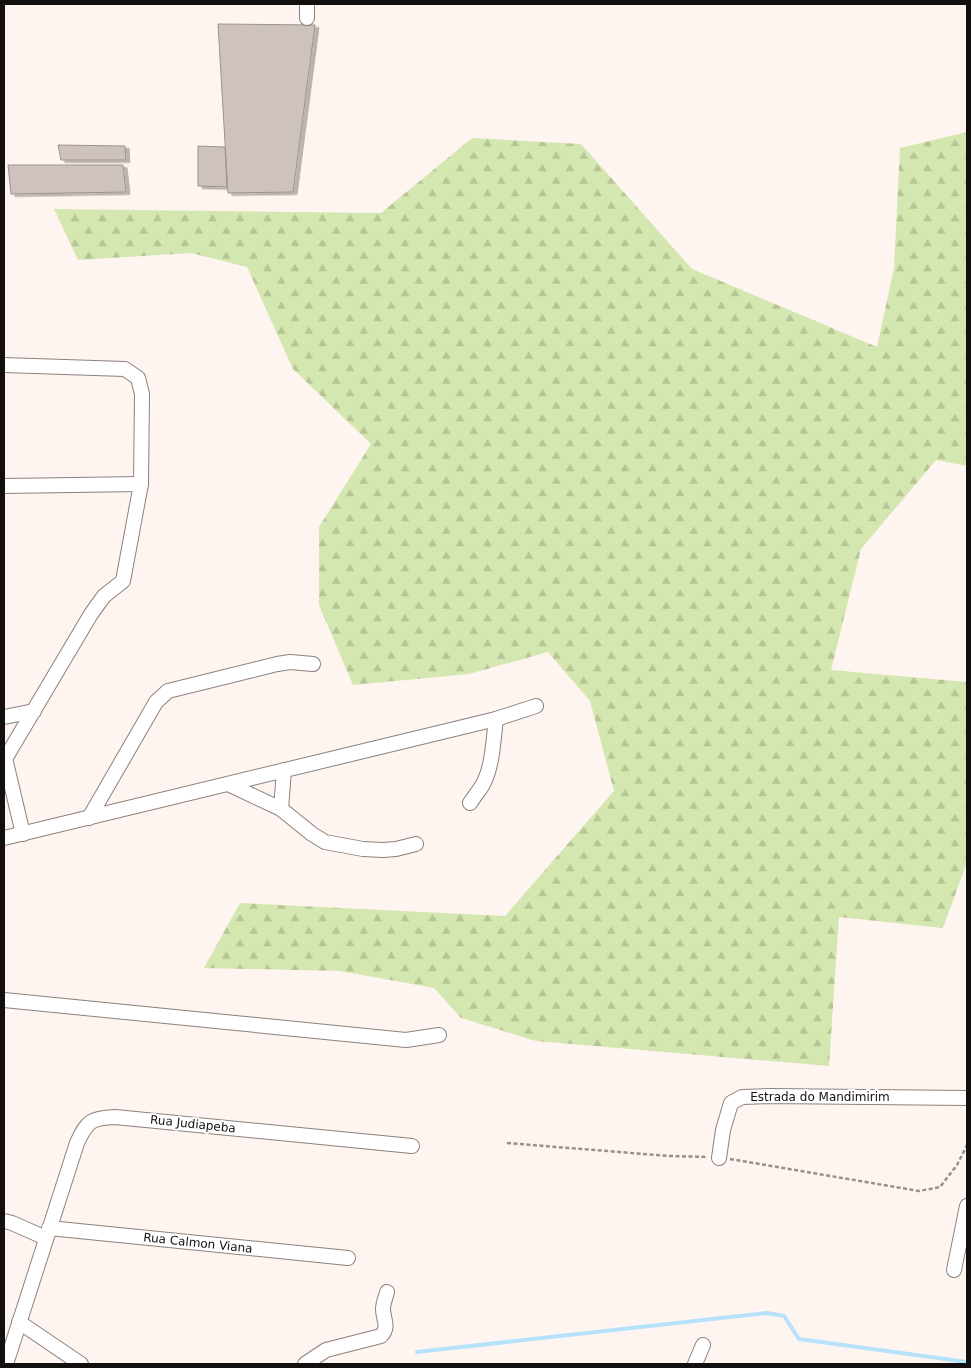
<svg xmlns="http://www.w3.org/2000/svg" width="971" height="1368" viewBox="0 0 971 1368" font-family="'DejaVu Sans',sans-serif">
	<style>
		.forest { fill: url(#forest-firs) }
		.lines { fill: none; stroke-linecap: round; stroke-linejoin: round }
		.stream { stroke: #b7e3fa; stroke-width: 4 }
		.building { fill: #cdc2bd; stroke: #9d928d; filter: url(#shadow) }
		.minor-casing { stroke: #8c817c; stroke-width: 16 }
		.path { stroke: #97908d; stroke-width: 2.5; stroke-dasharray: 4 2.5; stroke-linecap: butt }
		.minor { stroke: #fff; stroke-width: 14 }
		.labels { text-anchor: middle; dominant-baseline: central; stroke-width: 4; stroke-linejoin: round; paint-order: stroke }
		.street-label { font-size: 12px; fill: #130f0e; stroke: #fff }
	</style>
	<defs>
		<pattern id="forest-firs" width="22" height="20" patternUnits="userSpaceOnUse" patternTransform="scale(1.25)"><rect width="22" height="20" fill="#d5e7b0"/><path d="M5 1l3.5 6h-7zM16 11l3.5 6h-7z" fill="#b6c596"/></pattern>
		<filter id="shadow"><feDropShadow dx="4" dy="2.5" stdDeviation="0" flood-color="#0004"/></filter>
	</defs>
	<rect width="100%" height="100%" fill="#fef4f0"/>
	<polygon class="forest" points="967,132 967,466 936,460 861,549 831,670 967,682 967,862 943,928 839,917 829,1066 536,1041 461,1018 434,988 340,971 204,968 240,903 505,916 614,791 590,701 548,652 469,674 353,685 319,605 319,527 371,444 293,369 247,267 191,253 78,260 54,209 381,213 472,138 581,144 692,269 877,347 894,268 900,148"/>
	<g class="lines">
		<polyline class="stream" points="417,1352 767,1313 784,1316 799,1339 967,1362"/>
	</g>
	<g class="building">
		<polygon points="218,24 315,25 293,192 228,193"/>
		<polygon points="58,145 125,146 126,160 61,160"/>
		<polygon points="198,146 225,147 227,187 198,186"/>
		<polygon points="8,165 123,165 126,192 11,194"/>
	</g>
	<g class="lines">
		<g class="minor-casing">
			<g id="minor">
				<polyline points="307,18 307,4"/>
				<polyline points="4,365 125,369 138,378 142,394 141,484 123,581 104,596 91,614 5,759"/>
				<polyline points="4,486 141,484"/>
				<polyline points="4,717 34,711"/>
				<polyline points="4,754 23,834"/>
				<polyline points="228,784 281,809 312,834 325,842 363,849 383,850 396,849 416,844"/>
				<path d="M 470,803 C 474,797 478,792 482,786 C 493,767 493,741 496,719"/>
				<polyline points="281,809 284,770"/>
				<polyline points="89,818 156,702 168,691 277,664 290,662 313,664"/>
				<polyline points="4,838 496,719 536,706"/>
				<polyline points="4,1000 406,1040 439,1035"/>
				<polyline points="719,1158 723,1130 731,1103 742,1097 770,1096 967,1098"/>
				<polyline points="4,1221 12,1223 46,1238"/>
				<polyline points="49,1228 348,1258"/>
				<polyline points="954,1270 967,1206"/>
				<polyline points="19,1322 81,1364"/>
				<path d="M 6,1364 L 77,1143 C 87,1121 91,1118 115,1117 L 412,1146"/>
				<path d="M 305,1364 L 326,1350 L 381,1336 C 390,1326 383,1320 383,1309 C 383,1303 386,1297 387,1292"/>
				<polyline points="695,1364 703,1345"/>
			</g>
		</g>
		<g class="path">
			<polyline points="507,1143 669,1156 708,1157"/>
			<polyline points="730,1159 919,1191 940,1187 957,1165 967,1145"/>
		</g>
		<use href="#minor" class="minor"/>
	</g>
	<g class="labels">
		<g class="street-label">
			<text x="820" y="1097">Estrada do Mandimirim</text>
			<text transform="translate(193 1124) rotate(6)">Rua Judiapeba</text>
			<text transform="translate(198 1243) rotate(6)">Rua Calmon Viana</text>
		</g>
	</g>
	<rect width="971" height="1368" fill="none" stroke="#130f0e" stroke-width="10"/>
</svg>
